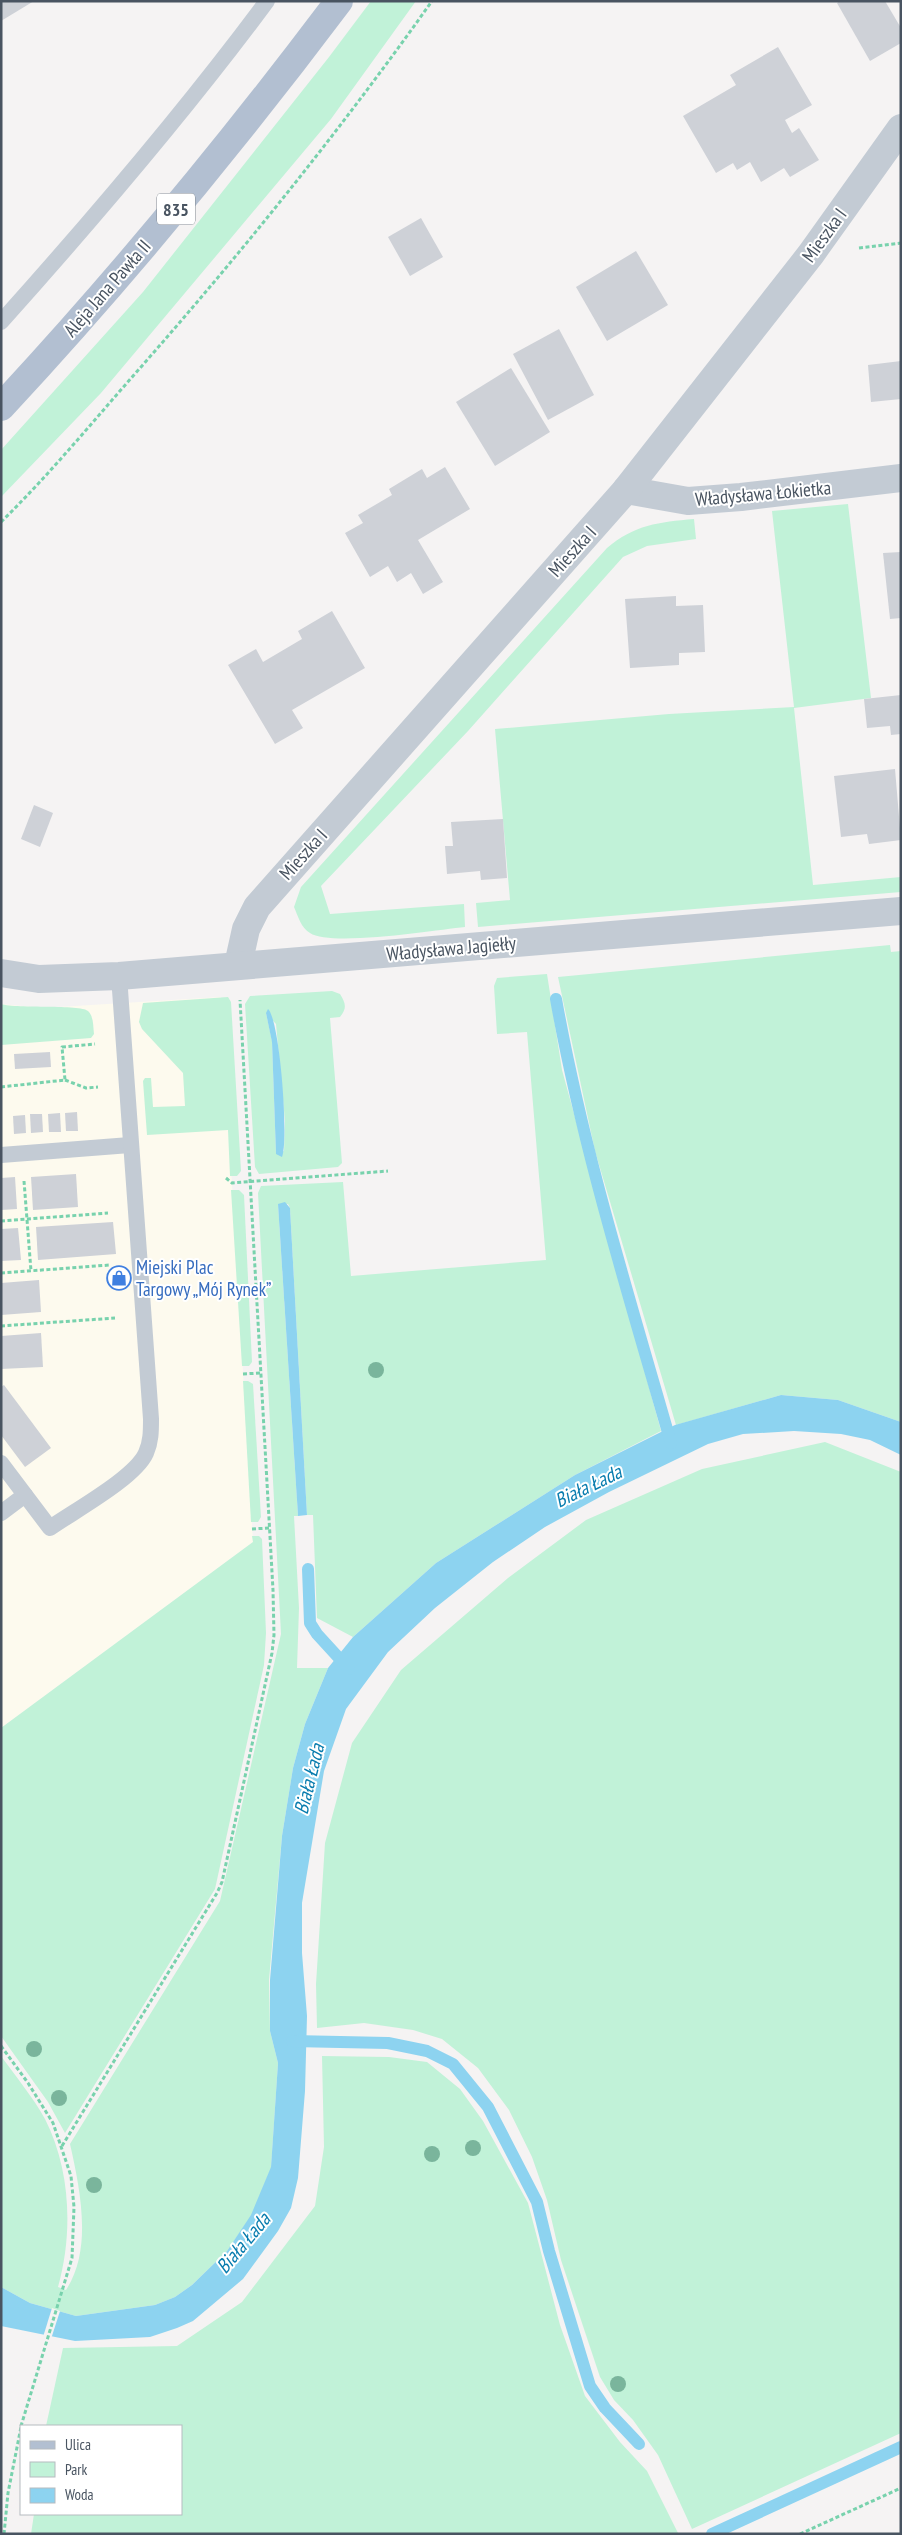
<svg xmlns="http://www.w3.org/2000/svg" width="902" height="2535" viewBox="0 0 902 2535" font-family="'PT Sans Narrow',sans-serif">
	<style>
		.commercial { fill: #fdfaee }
		.green { fill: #c1f2d8; fill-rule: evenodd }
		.water { fill: #8dd3f0 }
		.pier { fill: #f5f3f3 }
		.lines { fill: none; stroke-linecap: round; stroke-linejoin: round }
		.stream { stroke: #8dd3f0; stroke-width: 12 }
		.building { fill: #ced1d7 }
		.path { stroke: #78d2ad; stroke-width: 3; stroke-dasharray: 4 2.5; stroke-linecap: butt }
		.lane { stroke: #c3cbd4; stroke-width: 16 }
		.street { stroke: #c3cbd4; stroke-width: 28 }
		.primary { stroke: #b2bfd1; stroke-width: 28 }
		.tree { fill: #7ab59c }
		.labels { text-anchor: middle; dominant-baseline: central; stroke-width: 4; stroke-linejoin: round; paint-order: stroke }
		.shield { fill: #fff; stroke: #808790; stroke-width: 1 }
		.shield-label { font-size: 18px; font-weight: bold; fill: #495461 }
		.street-label { font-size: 19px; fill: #495461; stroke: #fff }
		.shop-label { font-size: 19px; fill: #366cbe; stroke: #fff; text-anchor: start }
		.water-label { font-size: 20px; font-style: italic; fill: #087cae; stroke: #fff }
	</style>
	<rect width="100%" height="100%" fill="#f5f3f3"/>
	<polygon class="commercial" points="221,997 253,1542 1,1728 1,1004 42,1008"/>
	<g class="green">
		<polygon points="371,1 416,1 331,119 101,393 1,497 1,450 143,292 329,57"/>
		<polygon points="848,504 871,698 794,708 813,885 901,877 901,892 478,927 476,903 510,900 495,729 669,714 794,707 772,511"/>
		<path d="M 694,519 L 696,539 L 647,546 L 623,557 L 468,731 L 321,886 L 330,914 L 464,904 L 465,927 C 436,930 331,947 310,933 C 301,928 298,916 294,907 L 301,887 L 607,548 C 634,525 659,522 694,519 Z"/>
		<polygon points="890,945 891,952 901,951 901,1422 838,1400 781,1395 676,1425 595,1151 558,977"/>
		<path d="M 547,974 L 562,1070 L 661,1431 L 575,1475 L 436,1563 L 353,1637 L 317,1618 L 313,1515 L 307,1515 L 290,1208 L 288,1204 L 278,1204 L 298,1516 L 294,1516 L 299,1608 L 297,1668 L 328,1668 L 305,1724 L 293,1768 L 282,1836 L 269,1980 L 270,2031 L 278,2063 L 271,2168 L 252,2215 L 227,2251 L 192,2285 L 175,2297 L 155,2305 L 76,2316 L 30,2303 L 1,2287 L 1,2056 C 16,2077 33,2097 45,2119 C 71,2170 73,2234 58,2287 L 66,2290 C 93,2249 80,2189 70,2144 L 220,1901 L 278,1647 L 281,1634 L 258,1193 L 261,1186 L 343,1182 L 351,1276 L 546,1260 L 527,1032 L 497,1034 L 494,986 L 497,978 Z"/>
		<path d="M 332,991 L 340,994 C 346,1004 347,1008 340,1017 L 330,1018 L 342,1163 L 338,1167 L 259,1174 L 255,1167 L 245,1004 L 250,996 ZM 266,1013 L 276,1024 L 285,1121 L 284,1151 L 276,1154 L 272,1041 Z"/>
		<polygon points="228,997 231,1002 241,1171 237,1176 230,1176 228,1130 147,1135 143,1081 145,1078 151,1078 153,1107 185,1106 183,1073 142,1029 139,1022 143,1003"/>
		<path d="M 1,1004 C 18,1009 80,1004 88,1011 C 94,1017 93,1026 94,1034 L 91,1038 L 1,1045 Z"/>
		<polygon points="231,1190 239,1190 244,1195 252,1362 249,1366 242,1366"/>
		<polygon points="243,1381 248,1381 253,1384 261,1517 258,1522 251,1522"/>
		<polygon points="825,1442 901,1472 901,2433 692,2529 658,2455 633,2420 614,2400 600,2377 561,2260 547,2200 532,2157 509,2110 478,2068 442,2039 413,2030 364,2023 317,2028 316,1984 325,1843 352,1743 401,1670 508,1578 586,1520 702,1469"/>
		<polygon points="252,1536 259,1536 262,1539 266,1633 264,1665 215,1889 65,2133 48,2102 1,2036 1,1728 253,1542"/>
		<polygon points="322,2056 389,2057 427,2062 460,2089 483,2121 528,2203 560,2325 585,2396 620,2442 647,2471 678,2533 31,2534 34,2514 181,2514 181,2426 46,2426 63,2348 177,2346 242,2302 315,2206 324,2147"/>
	</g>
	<g class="water">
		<path d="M 268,1009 C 280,1020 289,1140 282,1157 L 276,1154 L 272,1042 L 266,1013 Z"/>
		<polygon points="285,1202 290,1208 307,1515 298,1516 278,1204"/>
		<polygon points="781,1395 838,1400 901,1422 901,1455 870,1440 841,1434 794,1431 743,1434 708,1444 609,1492 545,1527 493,1562 435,1608 388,1652 346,1709 324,1771 302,1903 302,1953 307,2016 305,2091 298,2178 291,2208 278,2231 243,2279 193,2321 177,2328 150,2337 75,2341 1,2326 1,2287 30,2303 76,2316 155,2305 175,2297 192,2285 227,2251 251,2215 271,2167 278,2063 270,2031 270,1980 282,1836 293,1768 305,1724 328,1668 353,1637 436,1563 575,1475 675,1425"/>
	</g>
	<polygon class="pier" points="52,2308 60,2311 51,2339 43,2337"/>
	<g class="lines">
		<g class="stream">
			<path d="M 556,999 C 583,1150 629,1296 671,1443"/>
			<polyline points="308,1569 310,1623 317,1634 349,1669"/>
			<polyline points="292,2041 388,2043 427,2051 453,2064 488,2107 537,2202 549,2251 590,2386 605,2408 639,2444"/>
			<polyline points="712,2534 901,2447"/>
		</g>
	</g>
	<g class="building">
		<polygon points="1,1 34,1 1,21"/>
		<polygon points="840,1 885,1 901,28 901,43 870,61 837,3"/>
		<polygon points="778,47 812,105 785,120 792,133 799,128 819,160 790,177 784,168 761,182 750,162 737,170 733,163 716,173 683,116 736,85 730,75"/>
		<polygon points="421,218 443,257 410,276 388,237"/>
		<polygon points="636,251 668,305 607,341 576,287"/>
		<polygon points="559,329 594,395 548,420 513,354"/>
		<polygon points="901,361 901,399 871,402 868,365"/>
		<polygon points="511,368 550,432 495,466 456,402"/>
		<polygon points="445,467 470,509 418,540 443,582 423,594 411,573 397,582 388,566 370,577 345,533 363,523 358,515 392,495 389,489 422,469 427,478"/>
		<polygon points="901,552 901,618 890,619 883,553"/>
		<polygon points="676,596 676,606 703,605 705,652 679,653 679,665 630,668 625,599"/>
		<polygon points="332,611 365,668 292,710 303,728 275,744 228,665 256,649 263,662 302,639 298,631"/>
		<polygon points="901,695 901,734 891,735 890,726 867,728 864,699"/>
		<polygon points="895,769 901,840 869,844 867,834 841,837 834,776"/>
		<polygon points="34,805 53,813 40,847 21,839"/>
		<polygon points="503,819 507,878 481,880 480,871 447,874 445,846 453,846 451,822"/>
		<polygon points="50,1052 51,1067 15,1069 14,1054"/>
		<polygon points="77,1112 78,1131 66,1131 65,1113"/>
		<polygon points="60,1113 61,1132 49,1132 48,1114"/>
		<polygon points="30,1114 42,1114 43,1132 31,1133"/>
		<polygon points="25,1115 26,1133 14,1134 13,1116"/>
		<polygon points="76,1174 78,1207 33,1210 31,1177"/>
		<polygon points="15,1177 17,1209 1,1210 1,1178"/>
		<polygon points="113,1222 116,1254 38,1260 36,1227"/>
		<polygon points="18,1228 21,1260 1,1261 1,1229"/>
		<polygon points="39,1280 41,1312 1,1315 1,1283"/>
		<polygon points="41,1333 43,1367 1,1369 1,1336"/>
		<polygon points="4,1385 51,1448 25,1467 1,1435 1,1387"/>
	</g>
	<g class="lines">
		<g class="path">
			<polyline points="859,248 901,243"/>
			<path d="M 1,522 C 48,476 90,425 133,376 C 239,256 339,132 432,1"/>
			<polyline points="65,1080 86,1088 98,1087"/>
			<polyline points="1,1087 65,1080 62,1047 95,1044"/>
			<polyline points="226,1178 232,1183 388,1171"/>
			<polyline points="24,1181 31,1271"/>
			<polyline points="1,1221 108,1213"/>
			<polyline points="1,1273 110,1265"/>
			<polyline points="1,1326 115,1318"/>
			<polyline points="243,1374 260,1373"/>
			<polyline points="252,1529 269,1528"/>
			<polyline points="1,2046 28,2083 53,2123 71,2176 74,2207 72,2258 21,2426"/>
			<polyline points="62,2146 217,1893 222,1882 272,1653 274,1635 273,1590 240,1000"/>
			<polyline points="4,2534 8,2493 21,2427"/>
			<polyline points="800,2534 901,2488"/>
		</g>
		<g class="lane">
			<path d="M 1,322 C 94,218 184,113 267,1"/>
			<polyline points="1,1155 130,1145"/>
			<path d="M 1,1463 L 50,1528 C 74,1511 135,1478 146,1453 C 151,1442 151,1431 151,1419 L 119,976"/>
			<polyline points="1,1513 25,1495"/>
		</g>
		<g class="street">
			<polyline points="626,490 688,501 741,497 901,478"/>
			<polyline points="238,965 246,929 257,907 626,490 811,254 901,128"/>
			<polyline points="1,973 39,979 119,976 901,911"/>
		</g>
		<path class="primary" d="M 1,407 C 121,278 233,142 339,1"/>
	</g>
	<g class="tree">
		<circle cx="376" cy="1370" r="8"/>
		<circle cx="34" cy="2049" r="8"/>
		<circle cx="59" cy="2098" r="8"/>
		<circle cx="473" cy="2148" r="8"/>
		<circle cx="432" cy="2154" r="8"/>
		<circle cx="94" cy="2185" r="8"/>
		<circle cx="618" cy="2384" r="8"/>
	</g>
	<defs>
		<g id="shop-ring" transform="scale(1.25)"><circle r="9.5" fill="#fff" stroke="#3f7fe0" stroke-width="1.5"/><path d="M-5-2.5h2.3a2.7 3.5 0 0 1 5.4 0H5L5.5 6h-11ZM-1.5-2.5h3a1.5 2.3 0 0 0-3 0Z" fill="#3f7fe0"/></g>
	</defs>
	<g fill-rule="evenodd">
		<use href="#shop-ring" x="119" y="1278"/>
	</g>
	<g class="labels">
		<rect class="shield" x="157" y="193.5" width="38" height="31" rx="4"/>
		<g class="shield-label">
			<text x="176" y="209">835</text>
		</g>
		<g class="street-label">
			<text transform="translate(824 235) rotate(-54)">Mieszka I</text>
			<text transform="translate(107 288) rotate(-49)">Aleja Jana Pawła II</text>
			<text transform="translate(763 493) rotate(-5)">Władysława Łokietka</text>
			<text transform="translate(572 551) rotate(-48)">Mieszka I</text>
			<text transform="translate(303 854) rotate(-48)">Mieszka I</text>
			<text transform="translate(451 948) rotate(-5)">Władysława Jagiełły</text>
		</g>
		<g class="shop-label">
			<text x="136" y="1267">Miejski Plac<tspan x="136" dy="22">Targowy „Mój Rynek”</tspan></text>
		</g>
		<g class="water-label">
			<text transform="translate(588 1486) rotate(-26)">Biała Łada</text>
			<text transform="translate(309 1779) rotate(-76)">Biała Łada</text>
			<text transform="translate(243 2243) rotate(-50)">Biała Łada</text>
		</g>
	</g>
	<rect width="902" height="2535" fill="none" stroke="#495461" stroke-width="5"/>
	<rect x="20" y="2425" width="162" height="90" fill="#ffffff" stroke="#b6bbc0"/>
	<rect x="30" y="2441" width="25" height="8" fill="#b2bfd1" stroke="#b6bbc0"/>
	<text x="65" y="2450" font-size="15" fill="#495461">Ulica</text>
	<rect x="30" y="2462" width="25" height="15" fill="#c1f2d8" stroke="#b6bbc0"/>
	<text x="65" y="2475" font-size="15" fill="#495461">Park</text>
	<rect x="30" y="2488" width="25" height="15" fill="#8dd3f0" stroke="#b6bbc0"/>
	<text x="65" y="2500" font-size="15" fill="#495461">Woda</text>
</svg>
